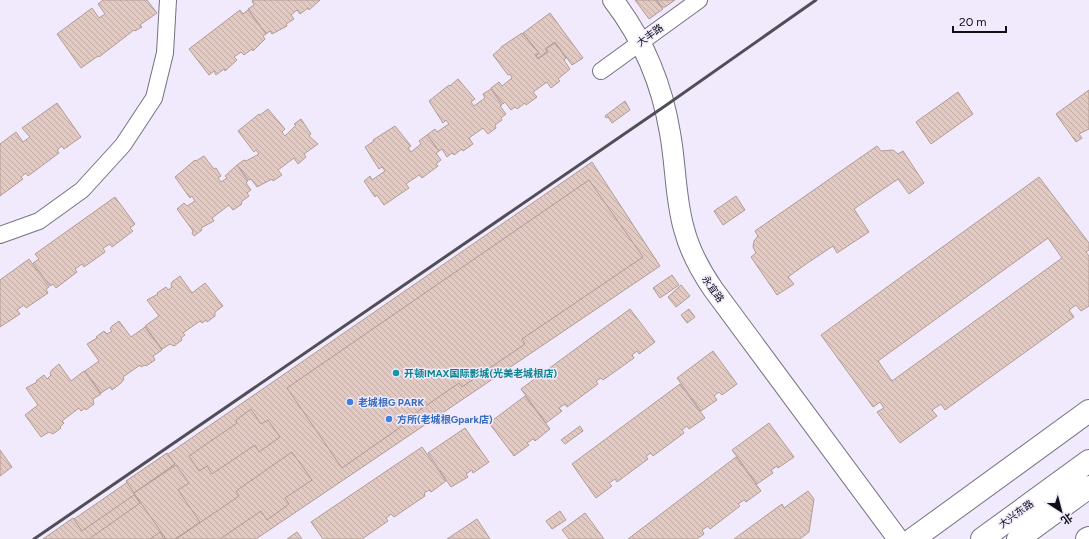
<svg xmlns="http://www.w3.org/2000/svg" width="1089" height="539" viewBox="0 0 1089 539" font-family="Figtree,'Noto Sans SC',sans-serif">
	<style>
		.building { fill: url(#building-back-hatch); stroke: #b39c95; fill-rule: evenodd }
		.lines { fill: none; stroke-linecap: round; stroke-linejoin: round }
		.minor-casing { stroke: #767083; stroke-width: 18 }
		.tertiary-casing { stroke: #767083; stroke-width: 22 }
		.secondary-casing { stroke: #767083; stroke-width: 24 }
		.primary-casing { stroke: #767083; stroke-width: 24 }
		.minor { stroke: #fff; stroke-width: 16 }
		.tertiary { stroke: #fff; stroke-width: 20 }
		.secondary { stroke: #fff; stroke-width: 22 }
		.primary { stroke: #fff; stroke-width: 22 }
		.rail { stroke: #514e58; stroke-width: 3 }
		.culture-dot { fill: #0f9aa8; stroke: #f0eafc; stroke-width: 1.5 }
		.shop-dot { fill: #3f7fe0; stroke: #f0eafc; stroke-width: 1.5 }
		.labels { text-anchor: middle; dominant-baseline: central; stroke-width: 3; stroke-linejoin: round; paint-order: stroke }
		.street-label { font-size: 10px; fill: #120f16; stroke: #f0eafc }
		.culture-label { font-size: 10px; font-weight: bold; fill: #0d838f; stroke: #f0eafc; text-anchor: start }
		.shop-label { font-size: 10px; font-weight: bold; fill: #366cbe; stroke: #f0eafc; text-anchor: start }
	</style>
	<defs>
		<pattern id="building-back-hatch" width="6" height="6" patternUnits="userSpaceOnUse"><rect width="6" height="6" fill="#e2c9c2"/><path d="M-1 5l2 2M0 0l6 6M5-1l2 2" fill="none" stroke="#c1aba6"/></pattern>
	</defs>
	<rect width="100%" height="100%" fill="#f0eafc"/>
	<g class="building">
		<polygon points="103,0 147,0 157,13 140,25 142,27 135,31 134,30 99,57 98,56 81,68 57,34 92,8 99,18 105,14 98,4"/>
		<polygon points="253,0 320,0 309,10 308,8 300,14 297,10 291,15 294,19 286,24 287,26 272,34 270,31 266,34 248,9 254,5 252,1"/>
		<polygon points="635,0 656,0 663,9 649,19"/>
		<polygon points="657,0 675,0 665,7 662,7"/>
		<polygon points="240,10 243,14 248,10 266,34 263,36 265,39 253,51 252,49 244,55 241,52 234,57 237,60 225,71 224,69 216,75 214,71 209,75 189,49"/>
		<polygon points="550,13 583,58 572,65 555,42 545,49 547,52 538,58 536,56 539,53 523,33"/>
		<polygon points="522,33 539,53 535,55 538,59 548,52 546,49 555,43 566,58 564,60 570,69 558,79 560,81 551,88 547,82 533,92 537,97 526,105 525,103 517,109 515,107 511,110 505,102 503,104 491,88 499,82 502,86 512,78 510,74 508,75 493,55 501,48 501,47"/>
		<polygon points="458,79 475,99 471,102 474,106 485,98 483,94 491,89 502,105 500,106 506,114 501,118 502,120 495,125 496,128 488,134 483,128 469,138 473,144 463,151 462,149 454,155 452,153 447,157 442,149 439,151 427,135 435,129 437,132 449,124 446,120 443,123 429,101 449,85 450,86"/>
		<polygon points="1089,90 1089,129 1079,134 1082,138 1076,142 1056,114"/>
		<polygon points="958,92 973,114 931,144 916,122"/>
		<polygon points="625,101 630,110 612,123 608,117 606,118 605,116"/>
		<polygon points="57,103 81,137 64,149 62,146 57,150 59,153 28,176 26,173 21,177 23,179 0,196 0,144 16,132 23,142 30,137 22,128"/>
		<polygon points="268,109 285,129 282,132 285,136 296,125 294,124 301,119 311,134 309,136 318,144 304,154 306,157 298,164 294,158 278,170 282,175 273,181 272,179 257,187 251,179 249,180 237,165 244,160 246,161 259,154 256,150 254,152 238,131 259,114 260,115"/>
		<polygon points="395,126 411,146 408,148 411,152 421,144 419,141 427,135 439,151 436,153 441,160 436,164 438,166 422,178 419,175 406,184 409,188 384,205 377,195 375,197 364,181 370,176 372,180 385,171 382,167 379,169 365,147 374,141 373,140"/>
		<polygon points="877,146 881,151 893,150 898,154 903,151 924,183 909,194 898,179 854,209 869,232 837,253 833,246 806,264 788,277 794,284 777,295 751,257 756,253 753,247 754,241 758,236 755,231"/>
		<polygon points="204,156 214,169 216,168 221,176 218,178 221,182 227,178 225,176 237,165 248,181 246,183 251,190 247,193 249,196 241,202 242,204 233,210 229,205 212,218 214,221 201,228 202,230 194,236 192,233 193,231 177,209 184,203 187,206 195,201 192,196 190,198 175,177 195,160 196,161"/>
		<polygon points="592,162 660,266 256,539 45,539"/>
		<path d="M 1039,177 L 1089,243 L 1089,250 L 1086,252 L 1089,256 L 1089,306 L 1081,311 L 1076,305 L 1069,310 L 1074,317 L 945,410 L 941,404 L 932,410 L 937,416 L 900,443 L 877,412 L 884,408 L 880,402 L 873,407 L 821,335 ZM 1048,238 L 1062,258 L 892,381 L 878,361 Z"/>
		<polygon points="589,180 643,257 522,339 525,344 462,387 459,383 401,423 402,426 342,468 287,388"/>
		<polygon points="736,196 745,210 723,225 714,211"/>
		<polygon points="115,197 135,224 130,228 133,231 112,247 110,244 103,248 105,252 84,267 82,264 75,269 77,272 56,288 53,284 50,286 33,263 39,259 35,254"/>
		<polygon points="29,259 49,287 46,289 48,293 26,308 24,305 17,310 20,314 0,327 0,280"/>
		<polygon points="672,275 679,285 660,298 653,288"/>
		<polygon points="180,276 192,293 205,283 223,306 215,312 215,316 207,322 206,320 202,323 200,321 183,333 185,335 181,338 182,340 174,346 170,344 162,349 145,326 159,316 147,300 158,294 157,293 166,287 168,290 172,287 171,285 172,282"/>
		<polygon points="681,285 690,296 676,307 668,297"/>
		<polygon points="630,309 655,342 639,354 637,351 632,355 634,358 603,380 601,378 596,381 598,384 567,407 565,404 559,408 562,411 546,423 521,389"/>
		<polygon points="689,309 695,317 687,323 681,315"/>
		<polygon points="119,321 131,337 145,327 162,350 153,356 155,360 146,366 145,365 141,367 140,365 123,377 124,379 121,383 112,390 110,387 101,393 85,371 99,361 87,344 97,338 96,337 104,331 107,334 112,331 110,329 112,326"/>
		<polygon points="713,351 737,384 722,395 719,392 714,396 717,400 701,411 677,378"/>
		<polygon points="59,364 71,381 84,371 101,394 93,399 94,404 86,410 85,408 81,411 79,408 62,421 64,423 60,427 61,428 53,434 49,432 41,437 25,415 38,405 26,388 37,382 36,381 44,375 47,379 51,375 50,373 52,370"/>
		<polygon points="680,384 705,418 689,429 687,426 682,430 684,433 653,456 651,453 646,456 648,459 617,482 615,479 609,483 612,486 596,498 572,464"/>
		<polygon points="525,396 550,429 535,441 533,439 527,443 529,445 514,456 489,423"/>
		<polygon points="251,409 261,424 268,420 280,437 259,452 255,445 212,474 207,466 199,471 189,456 237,423 236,420"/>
		<polygon points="769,423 794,457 778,468 777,466 771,470 773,473 757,484 732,450"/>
		<polygon points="580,426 583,431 565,444 561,440"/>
		<polygon points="465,428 489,462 473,473 472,470 466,474 468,477 451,487 428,453"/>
		<polygon points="422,447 446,481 431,492 429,490 424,493 425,496 394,517 391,514 386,518 388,521 362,539 323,539 311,522"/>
		<polygon points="0,450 12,467 0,476"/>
		<polygon points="292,452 312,480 285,498 289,504 267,520 261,511 220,539 176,539 239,496 236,491"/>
		<polygon points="167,453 175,464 134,493 126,481"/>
		<polygon points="736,457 761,491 746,502 744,500 738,504 740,506 710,529 708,526 702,530 704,534 697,539 628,539"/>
		<polygon points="176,465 189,483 178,490 200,522 175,539 166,539 134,493"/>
		<polygon points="808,491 814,499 809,532 800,539 734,539 782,504 784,508"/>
		<polygon points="134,495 140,503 89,539 43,539 73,518 82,531"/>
		<polygon points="560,511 566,520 552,529 546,521"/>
		<polygon points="585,513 604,539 569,539 562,530"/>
		<polygon points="477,519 490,539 447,539"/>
		<polygon points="160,532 164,539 150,539"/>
		<polygon points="297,532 302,539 287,539"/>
	</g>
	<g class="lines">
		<g class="minor-casing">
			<g id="minor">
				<polyline points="601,71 699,0"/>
				<polyline points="0,235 39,221 82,190 123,145 154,98 165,53 168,0"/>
			</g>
		</g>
		<g class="tertiary-casing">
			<path id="tertiary" d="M 613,0 C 643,39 662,84 670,133 C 676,165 675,198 684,229 C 690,252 700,270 713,289 L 898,539"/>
		</g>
		<g class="secondary-casing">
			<g id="secondary">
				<polyline points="913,539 1089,411"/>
				<polyline points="1087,539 1089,538"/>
			</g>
		</g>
		<g class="primary-casing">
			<g id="primary">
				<polyline points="982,539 1089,461"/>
				<polyline points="1018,539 1089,487"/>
			</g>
		</g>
		<use href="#minor" class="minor"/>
		<use href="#tertiary" class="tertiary"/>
		<use href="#secondary" class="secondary"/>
		<use href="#primary" class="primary"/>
		<polyline class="rail" points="34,539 665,106 816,0"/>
	</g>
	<circle class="culture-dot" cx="396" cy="373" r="4"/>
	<g class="shop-dot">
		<circle cx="350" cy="402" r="4"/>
		<circle cx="389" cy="419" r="4"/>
	</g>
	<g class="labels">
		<g class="street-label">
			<text transform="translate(650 35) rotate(-36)">大丰路</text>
			<text transform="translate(713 289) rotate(55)">永宜路</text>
			<text transform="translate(1016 514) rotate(-36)">大兴东路</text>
		</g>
		<g class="culture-label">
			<text x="404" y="373">开顿IMAX国际影城(光美老城根店)</text>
		</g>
		<g class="shop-label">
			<text x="358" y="402">老城根G PARK</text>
			<text x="397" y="419">方所(老城根Gpark店)</text>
		</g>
	</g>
	<g transform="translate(1061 511) rotate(144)" stroke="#f0eafc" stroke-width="3" paint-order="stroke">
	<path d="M0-3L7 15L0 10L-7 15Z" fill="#120f16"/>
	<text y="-6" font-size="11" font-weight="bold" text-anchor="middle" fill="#120f16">北</text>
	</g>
	<path d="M953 26v6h53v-6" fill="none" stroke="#120f16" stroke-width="2"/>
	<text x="959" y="26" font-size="12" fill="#120f16" stroke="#f0eafc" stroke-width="3" paint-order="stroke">20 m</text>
</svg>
